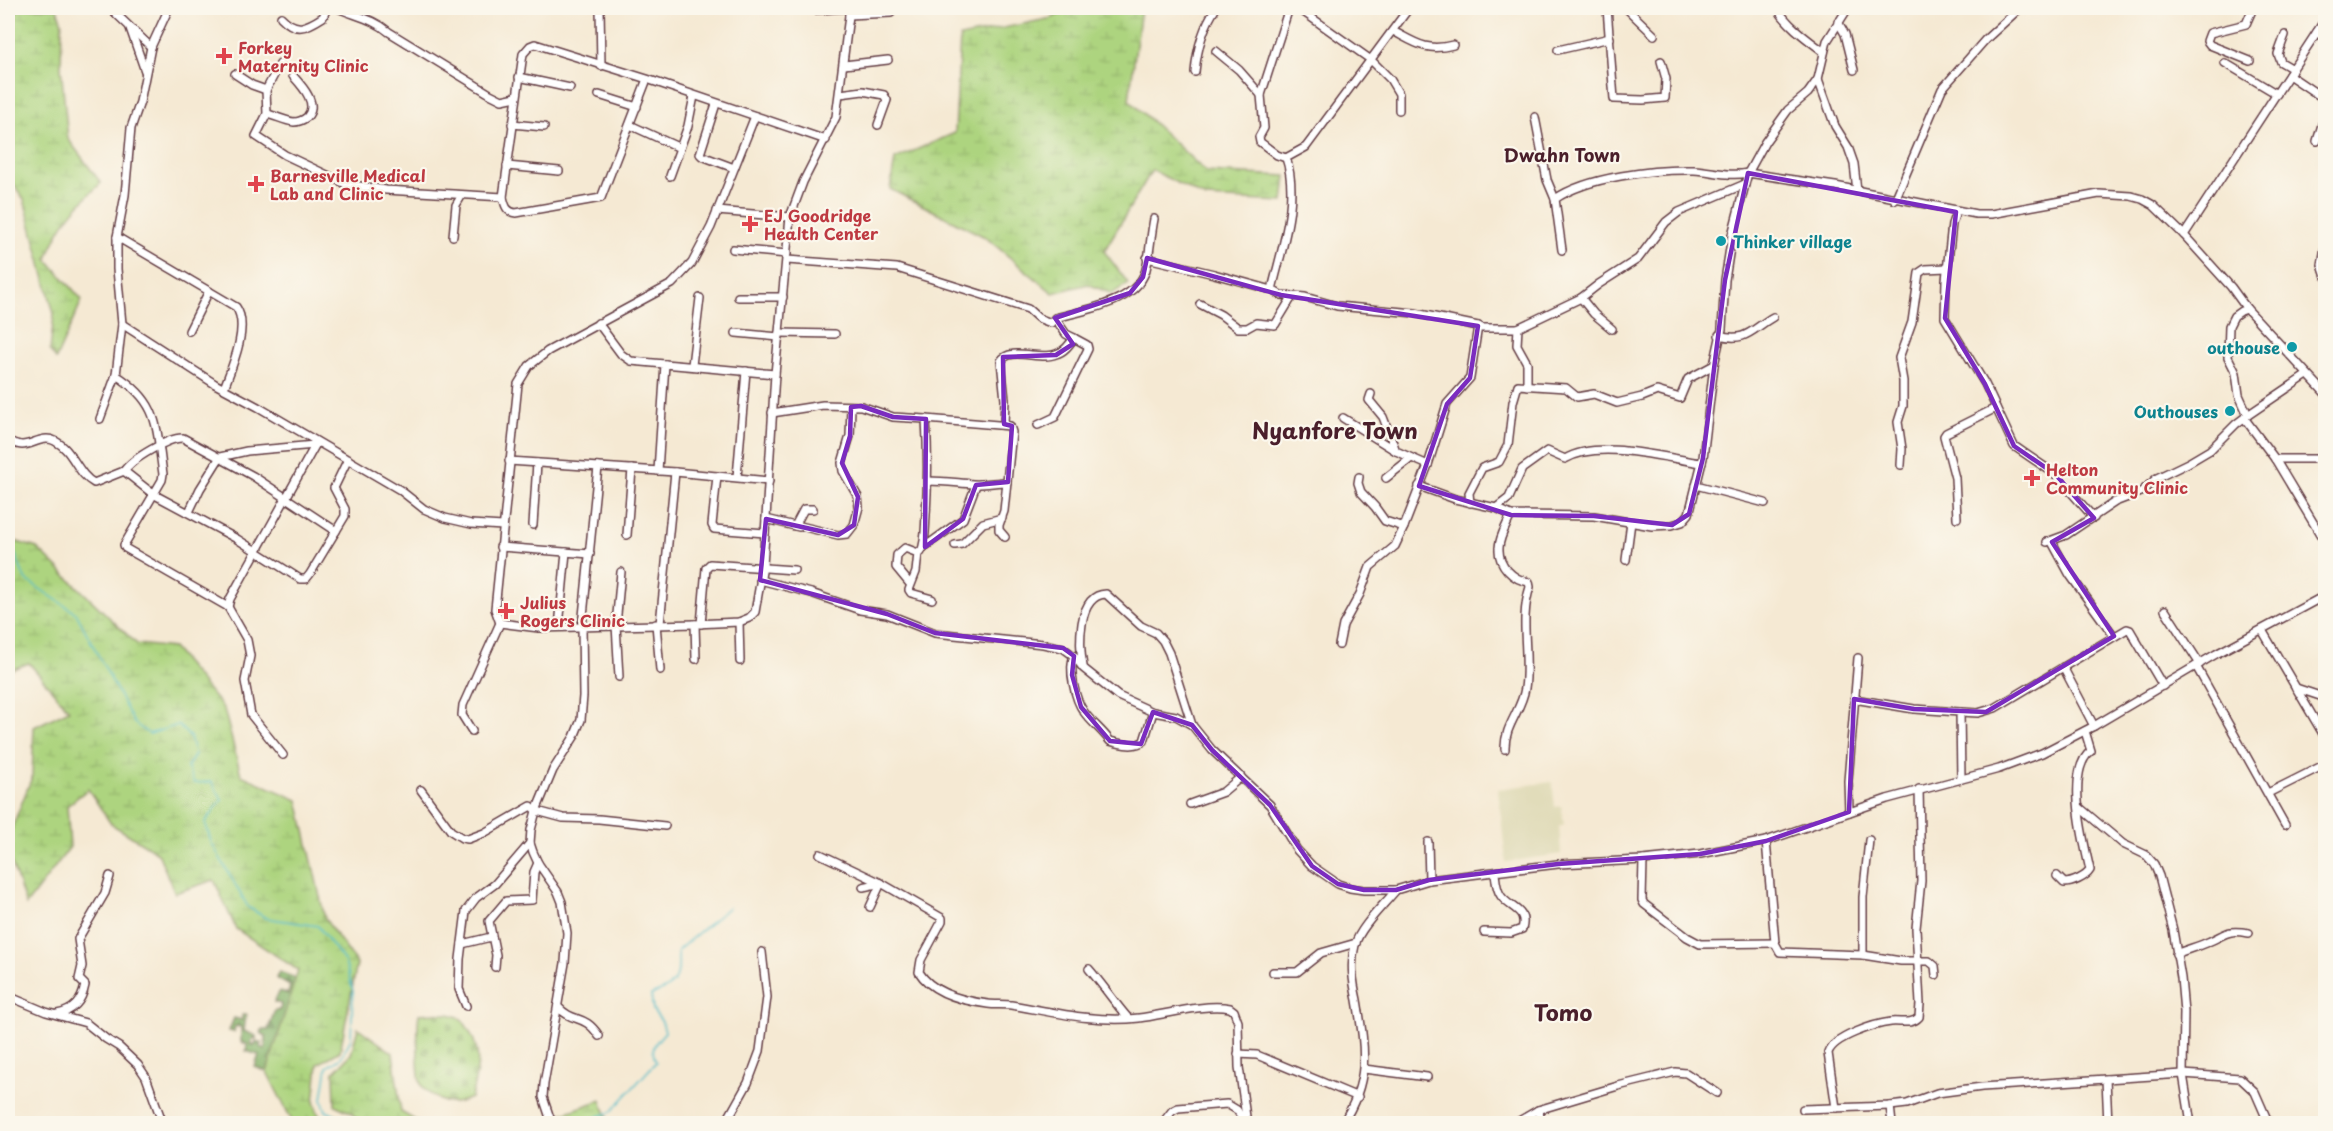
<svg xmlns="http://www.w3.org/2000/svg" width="2333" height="1131" viewBox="0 0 2333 1131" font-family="'Playpen Sans',sans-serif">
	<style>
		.built { fill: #e1dcba }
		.forest { fill: url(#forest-firs); stroke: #6a6a4c; stroke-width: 1.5 }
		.wetland { fill: url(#wetland-marsh); stroke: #7c7a55; stroke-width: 1.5 }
		.cemetery { fill: url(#cemetery-stones); stroke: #7c7a55; stroke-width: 1.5 }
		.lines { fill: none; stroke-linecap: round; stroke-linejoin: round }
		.stream { stroke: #4fbcca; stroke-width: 1.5 }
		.minor-casing { stroke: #643d44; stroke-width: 10 }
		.minor { stroke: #fff; stroke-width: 7 }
		.marked { fill: none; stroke: #7b2cbf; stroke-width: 4.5; stroke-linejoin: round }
		.health-dot { fill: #e0444e; stroke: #fbf7ec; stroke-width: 2 }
		.culture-dot { fill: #0f9aa8; stroke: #fbf7ec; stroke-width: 2 }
		.labels { text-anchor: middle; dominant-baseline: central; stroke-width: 4.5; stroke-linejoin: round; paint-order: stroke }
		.health-label { font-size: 16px; font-weight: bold; fill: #be3a42; stroke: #fbf7ec; text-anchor: start }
		.culture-label { font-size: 16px; font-weight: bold; fill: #0d838f; stroke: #fbf7ec; text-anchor: end }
		.neighbourhood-label { font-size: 18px; font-weight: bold; fill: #4a1f2b; stroke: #fbf7ec }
		.district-label { font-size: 22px; font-weight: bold; fill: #4a1f2b; stroke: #fbf7ec }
	</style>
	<defs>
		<pattern id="forest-firs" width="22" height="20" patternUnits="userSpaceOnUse" patternTransform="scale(1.5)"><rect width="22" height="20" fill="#8ab66e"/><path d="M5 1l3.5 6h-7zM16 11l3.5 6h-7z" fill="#73935b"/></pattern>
		<pattern id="wetland-marsh" width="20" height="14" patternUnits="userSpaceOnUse" patternTransform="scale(1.5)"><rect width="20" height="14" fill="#add47f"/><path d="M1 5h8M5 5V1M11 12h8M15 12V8" fill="none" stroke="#96b66e"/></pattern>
		<pattern id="cemetery-stones" width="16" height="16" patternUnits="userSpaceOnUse" patternTransform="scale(1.5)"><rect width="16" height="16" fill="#add47f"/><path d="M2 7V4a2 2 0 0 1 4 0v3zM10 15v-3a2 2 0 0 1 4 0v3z" fill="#96b66e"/></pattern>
	</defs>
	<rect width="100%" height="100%" fill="#fbf7ec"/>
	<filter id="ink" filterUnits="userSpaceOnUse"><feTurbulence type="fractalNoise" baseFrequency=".0167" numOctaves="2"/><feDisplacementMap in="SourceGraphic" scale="12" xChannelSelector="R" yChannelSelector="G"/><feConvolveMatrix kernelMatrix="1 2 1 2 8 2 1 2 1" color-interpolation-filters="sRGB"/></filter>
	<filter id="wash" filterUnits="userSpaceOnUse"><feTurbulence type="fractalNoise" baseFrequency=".008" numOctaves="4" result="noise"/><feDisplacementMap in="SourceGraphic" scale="24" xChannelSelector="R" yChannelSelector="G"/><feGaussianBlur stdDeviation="1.35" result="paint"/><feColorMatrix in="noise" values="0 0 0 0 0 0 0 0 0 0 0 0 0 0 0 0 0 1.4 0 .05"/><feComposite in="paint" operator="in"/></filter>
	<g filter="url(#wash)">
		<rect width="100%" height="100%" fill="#f5e9d3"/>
		<polygon class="built" points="1552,782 1555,807 1561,806 1564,824 1559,826 1561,854 1506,862 1498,789"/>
		<polygon class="forest" points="279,972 296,978 267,1072 255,1067 259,1055 246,1051 247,1044 241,1042 241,1027 235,1026 234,1032 229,1031 234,1018 242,1020 242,1015 246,1015 244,1031 256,1036 256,1039 253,1038 251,1044 255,1045 256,1041 261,1043 260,1047 265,1049 266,1036 261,1033 261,1030 268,1030 275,1010 280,1010 281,1004 274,1002 280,991 288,994 290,986 276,978"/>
		<g class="wetland">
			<path d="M 20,8 L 57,8 L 62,23 L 61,67 L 68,139 L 101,183 C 74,208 59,225 47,259 L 82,300 L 56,359 L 50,351 L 54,314 L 24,199 L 8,177 L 8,23 Z"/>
			<polygon points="1070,8 1141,8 1129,100 1206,172 1286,176 1283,202 1206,198 1152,170 1104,251 1128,283 1112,294 1088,284 1053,293 985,237 890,189 895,159 955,133 960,37 1052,18"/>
			<polygon points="8,539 37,548 137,644 173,648 224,709 241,775 298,800 325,919 357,964 340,1051 318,1064 314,1102 320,1118 341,1123 293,1123 267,1072 298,970 236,929 214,880 175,893 158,853 111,824 88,789 67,806 70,847 26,905 8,852 8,838 32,777 34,727 69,710 29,663 8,671"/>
			<polygon points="358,1028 393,1053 401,1112 420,1123 359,1123 352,1113 335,1105 334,1072 351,1054"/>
			<polygon points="601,1100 609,1123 547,1124 559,1115"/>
		</g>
		<path class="cemetery" d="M 435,1013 C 443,1015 451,1013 458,1017 C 465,1021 466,1026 470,1032 C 483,1056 477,1072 471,1098 C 466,1100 459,1103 453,1103 C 444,1104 425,1093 421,1084 C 417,1076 417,1025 419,1014 Z"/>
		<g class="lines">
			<g class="stream">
				<polyline points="8,536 25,579 76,613 134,723 149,734 178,725 190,737 195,755 187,767 194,783 212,782 222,800 205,822 211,842 248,907 266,918 318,926 345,962 353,991 351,1039 340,1059 327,1067 322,1099 326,1111 345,1120 347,1124"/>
				<path d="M 577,1124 L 611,1112 L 656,1062 C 649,1048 656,1042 665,1032 L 662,1022 L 653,1010 L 651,995 C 679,985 679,978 678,950 L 729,907"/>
			</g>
		</g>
	</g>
	<g filter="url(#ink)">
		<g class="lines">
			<g class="minor-casing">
				<g id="minor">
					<polyline points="110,8 151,47"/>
					<path d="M 338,8 C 356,16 374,19 389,32 L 490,94 L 502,100 L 516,97"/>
					<polyline points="600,8 601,66"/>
					<polyline points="767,8 816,10 850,8"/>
					<polyline points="1298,8 1371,60 1390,79 1399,94 1399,110"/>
					<polyline points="1607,8 1614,99 1643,100 1665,98 1666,79 1661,61"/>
					<polyline points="1626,8 1654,35"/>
					<path d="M 1777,8 C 1788,26 1807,39 1824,52"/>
					<polyline points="1919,8 1921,9"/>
					<polyline points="849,15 891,13"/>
					<path d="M 281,17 C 296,33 306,28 323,17 L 327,8"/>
					<polyline points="1838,22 1845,34 1854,70"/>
					<polyline points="130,28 145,71"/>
					<path d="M 1393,31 C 1416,43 1426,52 1453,45"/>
					<polyline points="2317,32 2326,39"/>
					<polyline points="2285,35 2278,54 2281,62 2293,69"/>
					<polyline points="1558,50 1610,38"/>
					<polyline points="1216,51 1239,70 1261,95 1264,128 1259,137 1260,142 1277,155 1286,158 1306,147 1409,8"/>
					<polyline points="2250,61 2210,45 2207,41 2210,33 2246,24 2253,8"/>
					<polyline points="2225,63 2277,94"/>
					<polyline points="280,64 266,90 267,114 256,136 285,155 346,184 386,190 503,197"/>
					<polyline points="844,65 888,60"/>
					<path d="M 1195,72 C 1197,49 1203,27 1216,8"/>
					<polyline points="235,74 252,85 266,90"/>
					<polyline points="2289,75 2326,100"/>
					<polyline points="519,77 570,88"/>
					<path d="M 647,79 L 601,198 L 516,213 C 506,212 505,205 503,197 L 523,54 L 530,46 L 535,44 L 647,79 L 826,140"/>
					<polyline points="1818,79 1835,126 1848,147 1854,164 1857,191"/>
					<polyline points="840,94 863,91 884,95 887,100 878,125"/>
					<polyline points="599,95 637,107"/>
					<polyline points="1261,95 1289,8"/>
					<polyline points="716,104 700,154 702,156 734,168"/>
					<path d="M 267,114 C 276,116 285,121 294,122 C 299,122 303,120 307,117 C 319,104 302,86 293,76"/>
					<polyline points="755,116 711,227 692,263 672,284 548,351 529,366 518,384 495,609 500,623 539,628 695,624 739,622 749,618 755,612 763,566 775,374 790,217 803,182 836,117 850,8"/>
					<polyline points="1535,117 1547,180 1555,199"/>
					<polyline points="512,124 544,127"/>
					<polyline points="630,125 680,148"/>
					<polyline points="2317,141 2326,112"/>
					<polyline points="507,166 559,171"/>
					<polyline points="670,176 688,126 694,96"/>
					<polyline points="1895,200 1942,89 1985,40 2020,8"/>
					<polyline points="717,211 790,217"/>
					<polyline points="1956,212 1952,224 1946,280 1945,318 1985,384 2014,446 2055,474 2094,518"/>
					<polyline points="2184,235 2326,18"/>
					<polyline points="453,236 456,205 462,195"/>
					<path d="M 117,237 L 236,307 C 250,326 232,367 224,388"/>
					<polyline points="2326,241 2322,265 2326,277"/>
					<polyline points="733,249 787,254"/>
					<path d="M 1562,250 L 1555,199 C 1587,177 1654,169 1694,170 C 1713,171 1729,177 1748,173 L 1835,186 L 1976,214 L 1991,214 L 2099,194 L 2131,196 L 2142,199 L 2153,205 L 2184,235 L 2231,287 L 2247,309 L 2326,394"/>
					<polyline points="1147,258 1214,274 1272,290 1281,295 1305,297 1337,306 1415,313 1478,326"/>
					<path d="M 787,260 L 897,268 L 1028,309 L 1038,318 L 1051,323 L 1055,318 C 1084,310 1141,303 1147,265 C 1150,250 1151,234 1154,219"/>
					<path d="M 1272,290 C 1281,250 1300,199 1286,158"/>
					<polyline points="738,297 783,297"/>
					<polyline points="1581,298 1594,314 1612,329"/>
					<polyline points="1200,304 1221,315 1238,328 1247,328 1256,323 1275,325 1292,297"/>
					<polyline points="1055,318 1066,334 1074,338"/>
					<polyline points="598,323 621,354 631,361 775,374"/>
					<polyline points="122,324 215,384 258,407 400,490 424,509 445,518 471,524 503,526"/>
					<polyline points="1518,328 1517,345 1527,363 1527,386"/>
					<polyline points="189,331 209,291"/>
					<polyline points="736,333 779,337"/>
					<polyline points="779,333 835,334"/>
					<path d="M 1719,335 C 1746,343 1752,329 1773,317"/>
					<polyline points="692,365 700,298"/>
					<path d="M 116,375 C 160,403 156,427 163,474 L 162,480 L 124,545 L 125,548 L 228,607 L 247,640 L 250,656 L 245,681 L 251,715 L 283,755"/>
					<polyline points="1371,394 1369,400 1383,417 1396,451"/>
					<path d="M 772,413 L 823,405 L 861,406 L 893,417 L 926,419 C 928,452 928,483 926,515 C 925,527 926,541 921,552 L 918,553 L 916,572 L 909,590 L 911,593 L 932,599"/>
					<polyline points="2248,415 2307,375"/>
					<polyline points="1343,418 1396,451 1428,465"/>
					<polyline points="100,419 116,375 122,324 117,269 117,237 125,195 131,128 140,102 151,47 169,8"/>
					<polyline points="926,419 1010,426 1012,432 1004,511 999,525 999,530 1005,537"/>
					<polyline points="2245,419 2275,459 2326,544"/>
					<path d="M 1004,424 L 1005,400 L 1001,361 C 1010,346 1040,361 1056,354 C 1064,352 1069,345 1074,338 L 1087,345 L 1088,349 L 1055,417 L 1038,425"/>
					<path d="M 8,441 C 12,442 17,445 22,445 C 33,445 43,435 55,441 C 73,450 77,474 94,483 L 124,471 L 153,494 L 237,539 L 300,579 L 306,579 L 310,574 L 345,516 L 345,509 L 334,488 L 348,459"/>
					<polyline points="2275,459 2326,459"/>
					<polyline points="509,461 675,472 769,481"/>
					<polyline points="1901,465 1902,449 1898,422 1903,406 1903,381 1899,358 1912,322 1919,273 1925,269 1947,268"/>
					<path d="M 124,471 C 132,459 169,437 183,438 L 253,476 L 336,531"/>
					<polyline points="658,471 665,364"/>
					<polyline points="717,476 712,525 714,529 765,533"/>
					<polyline points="737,477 746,371"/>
					<polyline points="1359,477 1358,483 1361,492 1375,507 1385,521 1404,527"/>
					<polyline points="1386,478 1410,459"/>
					<path d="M 928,481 C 944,481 958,483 973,484 C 984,485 996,482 1007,482"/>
					<polyline points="1696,485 1765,503"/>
					<polyline points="1419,486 1455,499 1496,508 1511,515 1594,516 1652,526 1672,525 1682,522 1689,514 1703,458 1714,365 1722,329 1725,280 1732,235 1748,173 1765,142 1788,110 1808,93 1818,79 1827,41 1848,8"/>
					<polyline points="1470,503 1469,493 1482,468 1499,462 1508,445 1513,402 1518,385 1566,388 1577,397 1594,394 1617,403 1642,397 1657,391 1680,398 1688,379 1714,365"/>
					<path d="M 1496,508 L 1509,498 L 1522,469 L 1547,451 L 1565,459 C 1599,439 1664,458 1702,463"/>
					<polyline points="189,512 200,489 220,457 247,451 315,445"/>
					<polyline points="1957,518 1955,478 1944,436 1946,433 1996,408"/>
					<polyline points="766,519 799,527"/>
					<polyline points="533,525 537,463"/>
					<polyline points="796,525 838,535 847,534 854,525 859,507 858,497 843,471 842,463 850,436 851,407"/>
					<polyline points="795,526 804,509 813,509"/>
					<polyline points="627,535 632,469"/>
					<polyline points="2047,542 2066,535 2115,502 2141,492 2157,478 2188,463 2210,450 2236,424 2248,415 2239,395 2236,373 2228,357 2229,326 2234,316 2241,311 2247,309"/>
					<polyline points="2052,542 2070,575 2114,636"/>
					<polyline points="955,545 962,544 983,523 1002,518"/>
					<polyline points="500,547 590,554"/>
					<polyline points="923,548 963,519 976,485"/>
					<polyline points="1626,560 1631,522"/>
					<polyline points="760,580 811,593 860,610 887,614 935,633 1043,644 1063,648 1074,656 1083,668 1118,696 1153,712 1176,716 1192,725 1212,750 1270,805 1297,850 1312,866 1338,884 1350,888 1364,890 1396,890 1429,880 1558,864 1643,860 1700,854 1766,841 1887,799 1999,769 2042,753 2094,726 2216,654 2326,595"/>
					<polyline points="910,584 896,567 897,555 905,548 918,553"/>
					<polyline points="228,607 230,599 317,442"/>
					<polyline points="2165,610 2200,664"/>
					<polyline points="739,622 740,661"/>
					<polyline points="656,624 660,670"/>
					<polyline points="660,624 675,472"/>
					<polyline points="695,624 696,659"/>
					<polyline points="701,624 706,568 710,564 794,570"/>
					<polyline points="559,627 566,552"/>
					<polyline points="2262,630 2326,739"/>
					<polyline points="1339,645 1343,625 1360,594 1370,567 1395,546 1404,527 1428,465 1447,404 1470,378 1478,326 1482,328 1518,328 1581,298 1599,284 1638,259 1666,222 1679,212 1745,184"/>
					<path d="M 1074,656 C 1068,669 1075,700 1084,712 C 1091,722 1102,730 1110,741 C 1121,744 1134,748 1144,741 L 1153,712"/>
					<path d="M 1083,666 C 1079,646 1077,595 1106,594 L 1141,626 L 1156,633 L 1163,641 L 1169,653 L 1192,725"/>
					<polyline points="2196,666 2285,825"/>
					<polyline points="2063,667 2094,726"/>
					<polyline points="619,677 616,625 621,572"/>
					<polyline points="2296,688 2326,698"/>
					<polyline points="1854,699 1914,709 1960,712 1961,779"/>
					<polyline points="1960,712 1978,713 1995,708 2127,629 2130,630 2163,686"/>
					<polyline points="472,731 462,715 463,705 500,623"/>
					<path d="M 1505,749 C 1504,726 1522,710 1525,688 C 1530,654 1519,620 1530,587 L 1529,582 C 1513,580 1498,565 1499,548 C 1499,537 1507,525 1511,515"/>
					<path d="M 421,790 L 451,831 L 462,838 L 468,839 L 484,833 L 531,806 C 533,807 534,810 537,811 L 563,818 L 599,819 L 665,826"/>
					<polyline points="2268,793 2326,764"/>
					<polyline points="1190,804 1223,792 1241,777"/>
					<polyline points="2079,807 2123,844 2146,855 2154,864 2159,876 2173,930 2181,978 2184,1012 2183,1074 2191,1124"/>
					<polyline points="1849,812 1848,781 1858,658"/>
					<polyline points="1766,841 1775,943 1780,952 1863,955 1901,961 1929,961 1935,966 1936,975"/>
					<polyline points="1428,842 1429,880"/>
					<path d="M 820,854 L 881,883 L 942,918 L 942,921 L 921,960 L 919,972 C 932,993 964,1001 988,1004 C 995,1005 1003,1004 1011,1005 C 1053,1012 1095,1023 1139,1018 C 1164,1015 1205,1003 1230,1008 L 1234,1011 L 1238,1022 L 1239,1067 L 1247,1124"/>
					<polyline points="1643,860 1642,900 1644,904 1687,937 1700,944 1775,943"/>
					<path d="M 2057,876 L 2064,883 C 2072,883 2086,877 2090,870 C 2084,843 2065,770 2091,751 L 2085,731"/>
					<polyline points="863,887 881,883"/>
					<polyline points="870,907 881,883"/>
					<path d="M 1484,932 L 1511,933 L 1522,929 C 1528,909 1510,909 1501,896 C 1496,889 1496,881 1495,873"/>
					<polyline points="462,944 491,937"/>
					<path d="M 2176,954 C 2187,949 2197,947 2208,942 C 2227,934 2226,929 2249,933"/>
					<polyline points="1863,955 1863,897 1869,840"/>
					<polyline points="495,967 496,955 489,921 506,901 532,900 534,872 538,863"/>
					<path d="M 1089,969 C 1103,985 1114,1002 1128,1018"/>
					<polyline points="1273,972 1297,972 1321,953 1356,943"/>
					<polyline points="8,996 46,1012 86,1023 106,1039 119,1047 138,1065 146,1077 163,1124"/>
					<polyline points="466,1006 459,989 460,959 466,911 476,898 495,884 530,843"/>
					<path d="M 558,1007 C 574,1024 584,1013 599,1036"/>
					<path d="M 57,1014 C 74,1011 82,1001 85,985 L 79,979 L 82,966 L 78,939 L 105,893 L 110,876"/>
					<polyline points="1238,1054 1257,1055 1358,1097"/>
					<polyline points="1364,1069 1427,1077"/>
					<polyline points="2106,1079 2108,1124"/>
					<polyline points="1890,1106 1892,1124"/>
					<path d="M 1836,1108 L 1828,1053 C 1833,1037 1875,1024 1891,1022 C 1901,1021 1912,1025 1919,1017 L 1920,1004 L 1916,928 L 1921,881 L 1919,789"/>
					<polyline points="1803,1109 1890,1106 1907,1104 1937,1093 1982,1087 2183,1074 2240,1078 2255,1092 2269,1124"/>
					<polyline points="1538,1110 1543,1124"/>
					<polyline points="552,1124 543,1097 544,1084 565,963 567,933 562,902 558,892 538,863 533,852 530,843 531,830 536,811 553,770 574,737 581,720 583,696 582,626 598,467"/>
					<polyline points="725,1124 748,1083 760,1051 767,997 762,952"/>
					<polyline points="1162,1124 1172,1111 1178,1108 1227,1104 1237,1110 1245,1123"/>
					<path d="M 1342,1124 C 1371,1080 1365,1049 1357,1000 C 1353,982 1350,964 1355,945 C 1360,927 1384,905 1396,890"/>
					<polyline points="1514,1124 1538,1110 1618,1086 1675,1072 1686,1073 1717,1093"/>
				</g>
			</g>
			<use href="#minor" class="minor"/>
		</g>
	</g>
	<path class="marked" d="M 1748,173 L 1956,212 L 1945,318 L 1985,384 L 2014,446 L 2055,474 L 2094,518 L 2052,542 L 2114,636 L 1986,712 L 1914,709 L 1854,699 L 1849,812 L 1766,841 L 1700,854 L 1558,864 L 1429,880 L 1396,890 L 1364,890 L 1338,884 L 1312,866 L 1270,805 L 1212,750 L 1192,725 L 1153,712 L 1141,744 L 1110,741 L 1081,707 L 1072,675 L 1074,656 L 1063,648 L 935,633 L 887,614 L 760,580 L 766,519 L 838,535 L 854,525 L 858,497 L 842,463 L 850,436 L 851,407 L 861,406 L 893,417 L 926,419 L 925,547 L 963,519 L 976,485 L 1008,482 L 1012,426 L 1004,424 L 1003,357 L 1056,355 L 1073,344 L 1055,318 L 1130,293 L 1143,277 L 1147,258 L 1281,295 L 1478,326 L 1470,378 L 1447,404 L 1419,486 L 1511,515 L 1594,516 L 1672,525 L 1689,514 L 1703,458 L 1725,280 Z"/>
	<g class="health-dot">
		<path d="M221 47h6v6h6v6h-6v6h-6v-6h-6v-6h6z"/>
		<path d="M253 175h6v6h6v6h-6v6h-6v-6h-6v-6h6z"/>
		<path d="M747 215h6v6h6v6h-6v6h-6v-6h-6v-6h6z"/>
		<path d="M2029 469h6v6h6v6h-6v6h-6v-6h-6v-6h6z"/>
		<path d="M503 602h6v6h6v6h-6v6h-6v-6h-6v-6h6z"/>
	</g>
	<g class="culture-dot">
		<circle cx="1721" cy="241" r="6"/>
		<circle cx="2292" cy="347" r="6"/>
		<circle cx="2230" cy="411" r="6"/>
	</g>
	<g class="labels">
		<g class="health-label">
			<text x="238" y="47">Forkey<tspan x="238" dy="18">Maternity Clinic</tspan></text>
			<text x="270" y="175">Barnesville Medical<tspan x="270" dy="18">Lab and Clinic</tspan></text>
			<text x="764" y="215">EJ Goodridge<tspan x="764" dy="18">Health Center</tspan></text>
			<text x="2046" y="469">Helton<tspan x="2046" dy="18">Community Clinic</tspan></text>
			<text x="520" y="602">Julius<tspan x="520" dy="18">Rogers Clinic</tspan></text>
		</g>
		<g class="culture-label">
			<text x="1733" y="241" text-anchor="start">Thinker village</text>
			<text x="2280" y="347">outhouse</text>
			<text x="2218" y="411">Outhouses</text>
		</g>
		<g class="neighbourhood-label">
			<text x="1562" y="154">Dwahn Town</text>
		</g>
		<g class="district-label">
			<text x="1335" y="429">Nyanfore Town</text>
			<text x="1563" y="1011">Tomo</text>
		</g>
	</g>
	<rect width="2333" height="1131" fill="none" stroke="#fbf7ec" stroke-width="30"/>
</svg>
